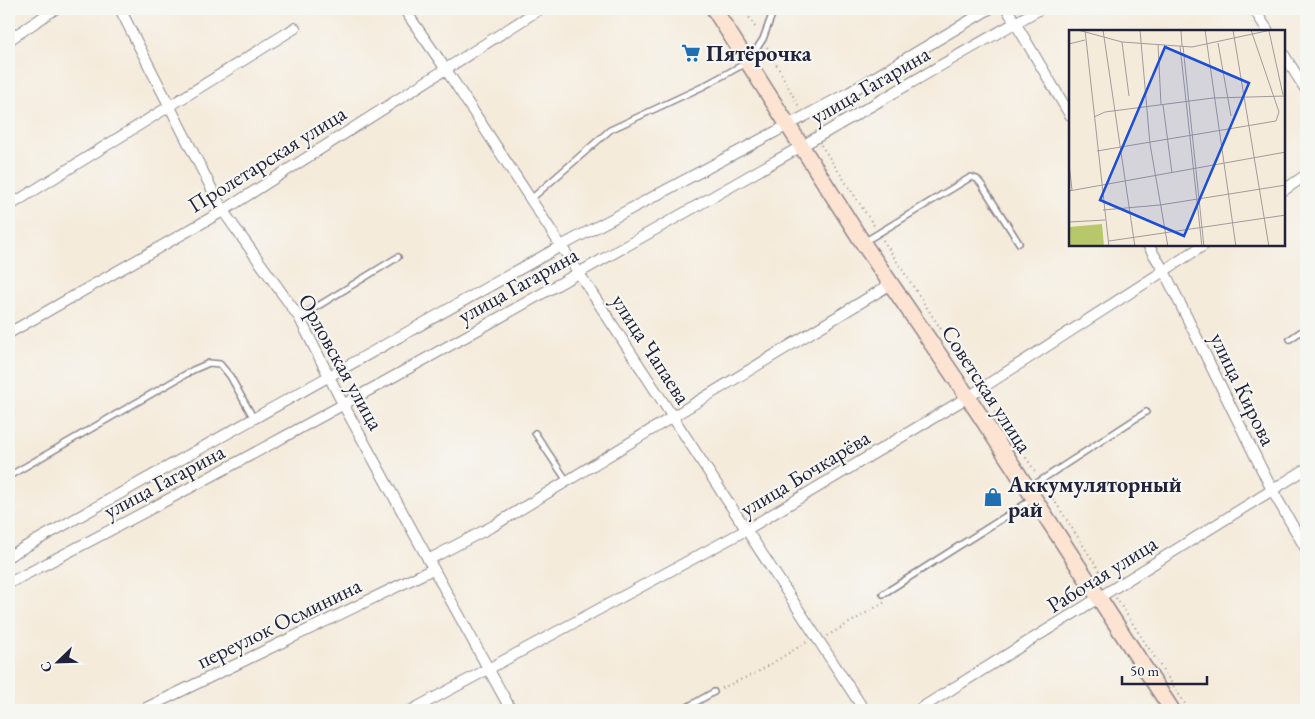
<svg xmlns="http://www.w3.org/2000/svg" width="1315" height="719" viewBox="0 0 1315 719" font-family="'EB Garamond',serif">
	<style>
		.lines { fill: none; stroke-linecap: round; stroke-linejoin: round }
		.lane-casing { stroke: #8c868b; stroke-width: 8 }
		.street-casing { stroke: #8c868b; stroke-width: 12 }
		.secondary-casing { stroke: #8c868b; stroke-width: 18 }
		.path { stroke: #8c868b; stroke-width: 2; stroke-dasharray: 1 4; stroke-linecap: butt }
		.lane { stroke: #fff; stroke-width: 5 }
		.street { stroke: #fff; stroke-width: 10 }
		.secondary { stroke: #fde3d1; stroke-width: 15 }
		.labels { text-anchor: middle; dominant-baseline: central; stroke-width: 4.5; stroke-linejoin: round; paint-order: stroke }
		.poi-label { font-size: 22px; font-weight: bold; fill: #22223b; stroke: #f6f6f2; text-anchor: start }
		.street-label { font-size: 22px; fill: #22223b; stroke: #f6f6f2 }
		.inset-road { fill: none; stroke: #a19b9b; stroke-width: 1 }
		.view { fill: #1d4ed8; fill-opacity: 0.15; stroke: #1d4ed8; stroke-width: 2.5 }
		.inset-edge { fill: none; stroke: #22223b; stroke-width: 2.5 }
	</style>
	<rect width="100%" height="100%" fill="#f6f6f2"/>
	<filter id="ink" filterUnits="userSpaceOnUse"><feTurbulence type="fractalNoise" baseFrequency=".02" numOctaves="2"/><feDisplacementMap in="SourceGraphic" scale="10" xChannelSelector="R" yChannelSelector="G"/><feConvolveMatrix kernelMatrix="1 2 1 2 8 2 1 2 1" color-interpolation-filters="sRGB"/></filter>
	<filter id="wash" filterUnits="userSpaceOnUse"><feTurbulence type="fractalNoise" baseFrequency=".0096" numOctaves="4" result="noise"/><feDisplacementMap in="SourceGraphic" scale="20" xChannelSelector="R" yChannelSelector="G"/><feGaussianBlur stdDeviation="1.12" result="paint"/><feColorMatrix in="noise" values="0 0 0 0 0 0 0 0 0 0 0 0 0 0 0 0 0 1.4 0 .05"/><feComposite in="paint" operator="in"/></filter>
	<g filter="url(#wash)">
		<rect width="100%" height="100%" fill="#f5ebdb"/>
	</g>
	<g filter="url(#ink)">
		<g class="lines">
			<g class="lane-casing">
				<g id="lane">
					<polyline points="531,199 610,130 702,87 748,62 763,39 773,12 779,9"/>
					<polyline points="864,242 971,177 977,179 982,185 1019,243"/>
					<polyline points="300,317 398,257"/>
					<polyline points="1290,339 1306,328"/>
					<polyline points="535,433 567,481"/>
					<polyline points="9,476 193,370 209,363 220,364 230,376 254,419"/>
					<polyline points="1029,488 1146,412"/>
					<polyline points="883,594 1033,499"/>
					<polyline points="682,710 714,692"/>
				</g>
			</g>
			<g class="street-casing">
				<g id="street">
					<polyline points="120,9 223,211 299,317 343,404 511,710"/>
					<polyline points="404,9 445,68 864,710"/>
					<polyline points="1007,9 1070,115"/>
					<polyline points="1254,9 1268,31"/>
					<polyline points="9,40 55,9"/>
					<polyline points="1284,55 1306,90"/>
					<polyline points="1284,190 1306,175"/>
					<polyline points="9,206 295,28"/>
					<polyline points="1148,245 1164,271 1272,490 1306,549"/>
					<polyline points="9,333 223,211 540,9"/>
					<polyline points="9,556 561,246 850,92 989,9"/>
					<polyline points="428,560 493,526 891,284"/>
					<path d="M 9,583 C 281,443 548,291 814,139 C 889,96 964,51 1040,9"/>
					<path d="M 142,710 C 239,664 336,616 433,569"/>
					<polyline points="412,710 746,530 968,397 1204,245"/>
					<polyline points="918,710 1306,469"/>
				</g>
			</g>
			<g class="secondary-casing">
				<polyline id="secondary" points="714,9 863,243 968,397 1172,710"/>
			</g>
			<g class="path">
				<polyline points="744,9 757,30"/>
				<polyline points="767,47 799,107"/>
				<polyline points="821,145 875,227"/>
				<polyline points="883,240 966,368"/>
				<polyline points="995,412 1037,474"/>
				<polyline points="1045,486 1106,581"/>
				<polyline points="1116,598 1189,710"/>
				<polyline points="827,636 885,602"/>
				<polyline points="722,688 756,673 807,642"/>
			</g>
			<use href="#lane" class="lane"/>
			<use href="#street" class="street"/>
			<use href="#secondary" class="secondary"/>
		</g>
	</g>
	<defs>
		<g id="supermarket-bare" transform="scale(1.5)"><path d="M-6-5.5h2.5l.6 2H6L4.5 2H-2.5L-4.4-4H-6ZM-1.5 3.2a1.3 1.3 0 1 0 .1 0ZM3 3.2a1.3 1.3 0 1 0 .1 0Z" fill="#1f6fb2" stroke="#f6f6f2" stroke-width="2.5" paint-order="stroke"/></g>
		<g id="shop-bare" transform="scale(1.5)"><path d="M-5-2.5h2.3a2.7 3.5 0 0 1 5.4 0H5L5.5 6h-11ZM-1.5-2.5h3a1.5 2.3 0 0 0-3 0Z" fill="#1f6fb2" stroke="#f6f6f2" stroke-width="2.5" paint-order="stroke"/></g>
	</defs>
	<g fill-rule="evenodd">
		<use href="#supermarket-bare" x="691" y="53"/>
		<use href="#shop-bare" x="993" y="497"/>
	</g>
	<g class="labels">
		<g class="poi-label">
			<text x="706" y="53">Пятёрочка</text>
			<text x="1008" y="484">Аккумуляторный<tspan x="1008" dy="25">рай</tspan></text>
		</g>
		<g class="street-label">
			<text transform="translate(870 85) rotate(-30)">улица Гагарина</text>
			<text transform="translate(267 159) rotate(-32)">Пролетарская улица</text>
			<text transform="translate(518 285) rotate(-29)">улица Гагарина</text>
			<text transform="translate(651 349) rotate(57)">улица Чапаева</text>
			<text transform="translate(341 362) rotate(61)">Орловская улица</text>
			<text transform="translate(987 389) rotate(57)">Советская улица</text>
			<text transform="translate(1243 389) rotate(64)">улица Кирова</text>
			<text transform="translate(805 473) rotate(-31)">улица Бочкарёва</text>
			<text transform="translate(164 481) rotate(-28)">улица Гагарина</text>
			<text transform="translate(1102 574) rotate(-32)">Рабочая улица</text>
			<text transform="translate(279 623) rotate(-26)">переулок Осминина</text>
		</g>
	</g>
	<g transform="translate(1069 30)">
		<rect width="216" height="216" fill="#f5ebdb"/>
		<path d="M 33,194 L 35,216 L 0,216 L 0,197 Z" fill="#b8c76a"/>
		<path class="inset-road" d="M 9,0 L 53,12 L 123,17 L 202,0M 16,0 L 40,217M 34,0 L 66,217M 71,0 L 81,114 L 99,217M 112,0 L 113,16M 136,0 L 167,217M 164,0 L 200,217M 200,1 L 214,65M 53,12 L 60,66M 149,13 L 162,86M 0,14 L 16,10M 89,14 L 92,75M 111,16 L 133,217M 114,16 L 135,217M 94,75 L 103,143M 25,87 L 36,82 L 144,68 L 217,66M 28,121 L 207,91 L 210,82 L 182,0M 0,133 L 3,160M 0,161 L 217,122M 34,180 L 91,175 L 217,155M 0,192 L 36,190M 40,211 L 217,185"/>
		<path class="view" d="M 96,17 L 180,53 L 115,206 L 31,170 Z"/>
		<rect width="216" height="216" class="inset-edge"/>
	</g>
	<rect width="1315" height="719" fill="none" stroke="#f6f6f2" stroke-width="30"/>
	<g transform="translate(58 662) rotate(247)" stroke="#f6f6f2" stroke-width="4" paint-order="stroke">
	<path d="M0-4L9 19L0 12L-9 19Z" fill="#22223b"/>
	<text y="-8" font-size="14" font-weight="bold" text-anchor="middle" fill="#22223b">С</text>
	</g>
	<path d="M1122 676v8h85v-8" fill="none" stroke="#22223b" stroke-width="2.5"/>
	<text x="1130" y="676" font-size="15" fill="#22223b" stroke="#f6f6f2" stroke-width="4" paint-order="stroke">50 m</text>
</svg>
